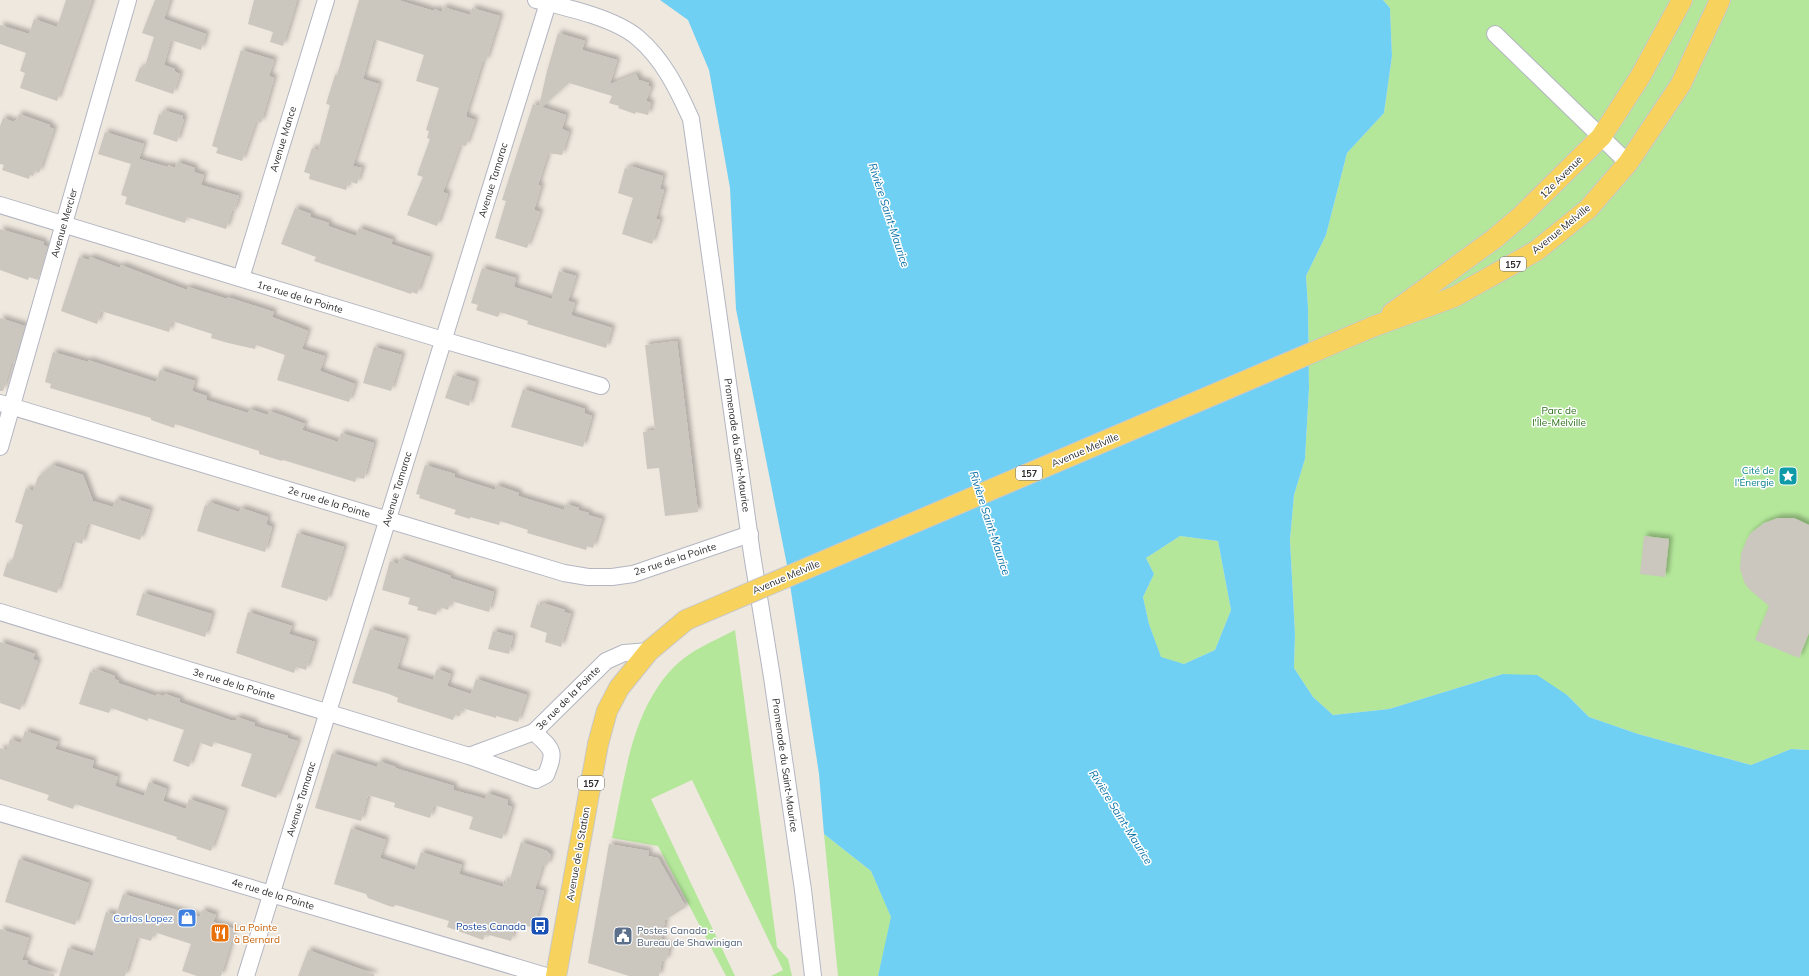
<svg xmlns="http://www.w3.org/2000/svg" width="1809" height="976" viewBox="0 0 1809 976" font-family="Mulish,sans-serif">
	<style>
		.green { fill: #b4e79a }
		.water { fill: #70d0f4; fill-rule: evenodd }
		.building { fill: #cbc6be; filter: url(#shadow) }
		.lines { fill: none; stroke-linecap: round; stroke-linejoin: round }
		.minor-casing { stroke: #b3b6c1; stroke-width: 18 }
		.major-casing { stroke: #c8c8c8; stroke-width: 22 }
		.minor { stroke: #fff; stroke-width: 16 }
		.major { stroke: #f7d35d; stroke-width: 20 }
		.major-bridge-casing { stroke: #c8c8c8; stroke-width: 22; stroke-linecap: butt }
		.major-bridge { stroke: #f7d35d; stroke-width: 20 }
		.labels { text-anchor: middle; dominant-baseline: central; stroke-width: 3; stroke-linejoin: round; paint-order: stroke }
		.shield { fill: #fff; stroke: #6c6c6c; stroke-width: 1 }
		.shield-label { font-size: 9px; font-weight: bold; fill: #2d2d2d }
		.street-label { font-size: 10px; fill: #2d2d2d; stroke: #fff }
		.park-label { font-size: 10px; fill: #2a6f18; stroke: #fff }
		.culture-label { font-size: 10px; fill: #0d838f; stroke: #fff; text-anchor: end }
		.shop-label { font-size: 10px; fill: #366cbe; stroke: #fff; text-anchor: end }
		.transit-label { font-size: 10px; fill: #164399; stroke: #fff; text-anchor: end }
		.food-label { font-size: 10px; fill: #c56008; stroke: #fff; text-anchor: start }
		.service-label { font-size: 10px; fill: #4e5e75; stroke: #fff; text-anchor: start }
		.water-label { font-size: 11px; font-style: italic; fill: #0870a6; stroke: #fff }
	</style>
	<defs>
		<filter id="shadow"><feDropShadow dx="3.5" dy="-3.5" stdDeviation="2" flood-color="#0004"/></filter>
	</defs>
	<rect width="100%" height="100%" fill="#efe8df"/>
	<g class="green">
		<polygon points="1383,0 1809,0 1809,750 1791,749 1751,765 1638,734 1589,717 1567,695 1503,674 1389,709 1333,715 1313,697 1294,668 1295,634 1290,540 1294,495 1305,459 1309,388 1308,307 1306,276 1326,235 1347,153 1384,113 1392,56 1390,8"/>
		<polygon points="1180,536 1218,541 1231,610 1215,650 1184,664 1161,658 1149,624 1143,597 1154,574 1146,558"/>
		<path d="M 735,630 L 777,947 L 788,959 L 792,976 L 771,976 L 783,970 L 692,780 L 651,799 L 735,976 L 726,976 L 658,846 L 612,838 C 625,778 631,708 677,664 C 693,649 716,640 735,630 Z"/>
		<polygon points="824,834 871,871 892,918 878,976 838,976"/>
	</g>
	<path class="water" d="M 660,0 L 1383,0 L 1390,8 L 1392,56 L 1384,113 L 1347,153 L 1326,235 L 1306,276 L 1308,307 L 1309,388 L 1305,459 L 1294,495 L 1290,540 L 1295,634 L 1294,668 L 1313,697 L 1333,715 L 1389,709 L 1503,674 L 1537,675 L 1567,695 L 1589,717 L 1638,734 L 1751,765 L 1791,749 L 1809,750 L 1809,976 L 878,976 L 891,917 L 871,871 L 824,834 L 819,774 L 787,565 L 736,309 L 730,188 L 709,70 L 688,20 ZM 1180,536 L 1218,541 L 1231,610 L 1215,650 L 1184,664 L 1161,657 L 1149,624 L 1143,597 L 1154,574 L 1146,558 Z"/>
	<g class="building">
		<polygon points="66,0 92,0 57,101 20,88 25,73 20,71 26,53 0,44 0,25 29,34 34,19 57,27"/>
		<polygon points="155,0 170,0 164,19 206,34 201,50 171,40 164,65 175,69 174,71 180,74 173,94 135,81 140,67 144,69 154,37 142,33"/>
		<polygon points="254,0 297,0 283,46 270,42 273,32 248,24"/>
		<polygon points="359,0 398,0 434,11 434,9 442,12 443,7 470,15 472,8 500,16 486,61 483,60 466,115 467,117 475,120 466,146 460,145 443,192 448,194 437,226 407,215 423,177 417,175 430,139 427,138 429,131 426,130 439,88 416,81 424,55 374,39 363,79 379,84 353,166 362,168 357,184 349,181 346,190 309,179 310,174 304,172 312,148 318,150 330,105 326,104 335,75 337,75"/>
		<polygon points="558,33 585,41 582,50 617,60 610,84 636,74 639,80 649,83 648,86 651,87 646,101 651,103 648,115 636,112 635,114 618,108 619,106 609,103 612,96 569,83 542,107 566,115 562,129 569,132 562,155 548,153 538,185 541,186 534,210 540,212 527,248 495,238 506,201 502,200 533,104 539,106 547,71"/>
		<polygon points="241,50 274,60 269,76 274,78 265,109 261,123 256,121 242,161 216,153 218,148 212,146"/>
		<polygon points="163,110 183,116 182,119 184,119 177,142 153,134 159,114 162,115"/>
		<polygon points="19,114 50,125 49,127 54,129 39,173 35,171 33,176 30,175 29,179 2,170 4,165 0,164 0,126 3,118 14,122 15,120 16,121"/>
		<polygon points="105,132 144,144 139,159 168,167 168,165 175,168 177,162 195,168 194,172 204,175 201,185 239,196 234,211 232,211 226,229 187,217 185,223 125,204 127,197 121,195 131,164 98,154"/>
		<polygon points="630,166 663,176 660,189 664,190 656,219 660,220 652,244 622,234 633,198 618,193 625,168 629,169"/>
		<polygon points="295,208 311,214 310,217 329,223 328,226 356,236 359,228 393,240 391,244 430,257 417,294 412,292 411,294 314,261 316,257 281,244"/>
		<polygon points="0,229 44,242 43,245 48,247 38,280 29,277 28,280 0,270"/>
		<polygon points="79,257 89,260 90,257 120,268 121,265 176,286 187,290 188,287 227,299 227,297 274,312 272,317 308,331 302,349 325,356 320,371 355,384 349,402 277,380 285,355 256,345 255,349 228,343 211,338 212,334 172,321 169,332 101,311 97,324 61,311"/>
		<polygon points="482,268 516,278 514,287 552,299 552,294 559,271 576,276 568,301 575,303 571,315 612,328 606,348 527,324 528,321 500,312 498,317 476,310 478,305 471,303"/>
		<polygon points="0,318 25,326 14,363 12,362 3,391 0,391"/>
		<polygon points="677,341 698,512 665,516 659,468 647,469 643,432 655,430 645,345"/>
		<polygon points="374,347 402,355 391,391 363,383"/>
		<polygon points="53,352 88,362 88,360 156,382 160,370 195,381 192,391 207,396 206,400 248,413 250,409 268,415 269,411 284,416 305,424 302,430 338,442 341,433 374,443 364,479 357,477 355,482 283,460 282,461 259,454 259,451 175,424 174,428 151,420 151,418 50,388 51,384 45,382"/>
		<polygon points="453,375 476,382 469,406 445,398"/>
		<polygon points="523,389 585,409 584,413 592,416 583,447 511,427"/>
		<polygon points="53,465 83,475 93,501 113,507 116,499 150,510 140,540 88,523 82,544 73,541 57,593 3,576 7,563 11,564 23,525 15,522 26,488 33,491 38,477"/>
		<polygon points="425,465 455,474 454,477 495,490 496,485 519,493 518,496 564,510 566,504 579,508 578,510 589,513 588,515 602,519 593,548 587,546 586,550 527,533 528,530 500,521 499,525 470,517 470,519 454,514 456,510 419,498 420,495 416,494"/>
		<polygon points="209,502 239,512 241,508 268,517 266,524 272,527 265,552 197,531 205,505 208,506"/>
		<polygon points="1778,518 1794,518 1809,525 1809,633 1799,658 1755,640 1769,606 1750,590 1745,584 1740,569 1741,554 1747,539 1751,533 1764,523"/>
		<polygon points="297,533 344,547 327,601 281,587"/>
		<polygon points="1644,536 1669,539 1665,577 1640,574"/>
		<polygon points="400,558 451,576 450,578 494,592 489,612 451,601 448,610 439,607 436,615 417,610 418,607 408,604 410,598 382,590 390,561 398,564"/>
		<polygon points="143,593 212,614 205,637 136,615"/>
		<polygon points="543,603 565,610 564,612 571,614 561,647 545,642 547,633 530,627 537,604 542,606"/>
		<polygon points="248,612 292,626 289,634 315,642 306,670 296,667 294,673 236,653"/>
		<polygon points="370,629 406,639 397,669 433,680 437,669 451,674 447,686 471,694 476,679 527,695 518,722 496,716 496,718 462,708 460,716 455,715 453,720 397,702 398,698 389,694 352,683"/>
		<polygon points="493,631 513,636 509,654 488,649"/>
		<polygon points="0,642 35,654 33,659 38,661 20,710 0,703"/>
		<polygon points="96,669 115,676 114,679 119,681 118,683 156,696 157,694 164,696 165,694 180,699 179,702 230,720 236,720 237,717 255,723 254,726 288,736 287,738 298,741 276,798 241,786 252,754 214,742 212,747 198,742 189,767 173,761 184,730 148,718 148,721 111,708 109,713 79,704 90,672 95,673"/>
		<polygon points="25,731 58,742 55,749 94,761 92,768 118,777 115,786 144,796 149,782 167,789 163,801 186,809 189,799 225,811 211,851 176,839 177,837 75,804 73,809 47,800 49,795 0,779 0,748 7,750 10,739 21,743"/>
		<polygon points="332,753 377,767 379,761 396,767 395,768 454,786 453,790 479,797 485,799 487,793 508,800 507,805 512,807 502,839 469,829 473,817 434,805 430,818 394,807 395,803 368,795 361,821 315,808"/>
		<polygon points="351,828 386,840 380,858 415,870 421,852 462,865 459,874 503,887 504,880 509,882 521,842 547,851 551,855 547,866 543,864 535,889 544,891 534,928 516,923 511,941 489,935 489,936 485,935 483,940 447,927 449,921 396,905 393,907 389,906 368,898 366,894 334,884"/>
		<polygon points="609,844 649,851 648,856 658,858 686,907 665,920 661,943 670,945 666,961 662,960 659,976 629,976 588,963"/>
		<polygon points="19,859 89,883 75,925 5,902"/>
		<polygon points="123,894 200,917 202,910 216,915 213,922 235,929 221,976 197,976 182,971 191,944 154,932 151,941 137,937 125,976 59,976 68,948 93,956 106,912 116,915"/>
		<polygon points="0,929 29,938 22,960 28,961 27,964 54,974 54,976 0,976"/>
		<polygon points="308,950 374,974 374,976 298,976"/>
	</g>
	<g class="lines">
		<g class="minor-casing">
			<g id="minor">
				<path d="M 536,0 C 565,7 615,18 638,38 C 663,59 678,90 691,119 L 752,554 L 772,677 L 803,890 L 813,976"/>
				<polyline points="1495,34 1628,163"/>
				<polyline points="0,205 443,340 601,386"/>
				<polyline points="241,278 326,0"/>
				<polyline points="0,403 564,573 588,577 612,577 633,574 750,534"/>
				<polyline points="0,447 128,0"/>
				<path d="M 0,612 L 469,756 L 536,780 L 546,775 C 556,750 553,750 534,732"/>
				<polyline points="469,756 534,732 606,661 624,653 649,651"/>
				<polyline points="0,813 546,976"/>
				<polyline points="246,976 548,3"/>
			</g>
		</g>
		<g class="major-casing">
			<g id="major">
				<polyline points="1392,313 1494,239 1520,217 1601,137 1640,77 1682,0"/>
				<polyline points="1372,327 1454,297 1536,251 1588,209 1628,163 1681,84 1720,0"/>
				<polyline points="556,976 598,744 607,711 619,688 649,651 686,620"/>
			</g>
		</g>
		<use href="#minor" class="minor"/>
		<use href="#major" class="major"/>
		<g class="major-bridge-casing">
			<polyline id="major-bridge" points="686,620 1372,327"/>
		</g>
		<use href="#major-bridge" class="major-bridge"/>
	</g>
	<defs>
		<g id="sight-square" transform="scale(1)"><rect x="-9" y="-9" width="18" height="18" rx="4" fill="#0f9aa8" stroke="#fff"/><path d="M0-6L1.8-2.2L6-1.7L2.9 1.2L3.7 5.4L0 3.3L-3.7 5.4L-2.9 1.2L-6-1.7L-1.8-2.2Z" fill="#fff"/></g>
		<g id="shop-square" transform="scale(1)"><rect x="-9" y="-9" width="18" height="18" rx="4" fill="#3f7fe0" stroke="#fff"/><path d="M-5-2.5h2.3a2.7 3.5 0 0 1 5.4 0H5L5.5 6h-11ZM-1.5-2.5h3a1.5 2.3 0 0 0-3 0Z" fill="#fff"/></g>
		<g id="bus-square" transform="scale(1)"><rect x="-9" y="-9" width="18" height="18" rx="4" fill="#1a4fb4" stroke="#fff"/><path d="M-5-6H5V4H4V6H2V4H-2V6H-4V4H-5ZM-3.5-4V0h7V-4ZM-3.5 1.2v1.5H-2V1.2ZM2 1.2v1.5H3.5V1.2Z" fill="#fff"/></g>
		<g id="restaurant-square" transform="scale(1)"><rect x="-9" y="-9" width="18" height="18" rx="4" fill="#e8710a" stroke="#fff"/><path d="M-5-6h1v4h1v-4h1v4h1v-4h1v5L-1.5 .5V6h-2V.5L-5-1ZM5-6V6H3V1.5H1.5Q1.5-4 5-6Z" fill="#fff"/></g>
		<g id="civic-square" transform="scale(1)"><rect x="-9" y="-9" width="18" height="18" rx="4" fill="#5c6f8a" stroke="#fff"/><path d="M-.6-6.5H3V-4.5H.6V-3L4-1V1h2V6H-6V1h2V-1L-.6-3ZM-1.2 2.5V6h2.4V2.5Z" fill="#fff"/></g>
	</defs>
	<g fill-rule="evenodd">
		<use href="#sight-square" x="1788" y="476"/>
		<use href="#shop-square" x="187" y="918"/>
		<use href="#bus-square" x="540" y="926"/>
		<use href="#restaurant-square" x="220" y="933"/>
		<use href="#civic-square" x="623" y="936"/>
	</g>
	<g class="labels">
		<g class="shield">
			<rect x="1500" y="257" width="26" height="14" rx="3"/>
			<rect x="1016" y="466" width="26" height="14" rx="3"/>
			<rect x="578" y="776" width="26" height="14" rx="3"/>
		</g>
		<g class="shield-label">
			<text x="1513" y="264">157</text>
			<text x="1029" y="473">157</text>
			<text x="591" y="783">157</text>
		</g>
		<g class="street-label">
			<text transform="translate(283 139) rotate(-73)">Avenue Mance</text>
			<text transform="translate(1561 177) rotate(-45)">12e Avenue</text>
			<text transform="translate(493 180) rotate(-73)">Avenue Tamarac</text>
			<text transform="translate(64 223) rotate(-74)">Avenue Mercier</text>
			<text transform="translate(1561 229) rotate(-39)">Avenue Melville</text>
			<text transform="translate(300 297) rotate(17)">1re rue de la Pointe</text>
			<text transform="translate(737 445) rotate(82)">Promenade du Saint-Maurice</text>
			<text transform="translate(1085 450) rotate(-23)">Avenue Melville</text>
			<text transform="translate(397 489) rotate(-73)">Avenue Tamarac</text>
			<text transform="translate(329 502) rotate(17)">2e rue de la Pointe</text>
			<text transform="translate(675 559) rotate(-18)">2e rue de la Pointe</text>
			<text transform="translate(786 577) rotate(-23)">Avenue Melville</text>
			<text transform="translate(234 684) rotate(17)">3e rue de la Pointe</text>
			<text transform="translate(568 698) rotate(-45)">3e rue de la Pointe</text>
			<text transform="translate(785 765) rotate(82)">Promenade du Saint-Maurice</text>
			<text transform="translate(301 799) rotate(-73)">Avenue Tamarac</text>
			<text transform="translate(578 854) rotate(-80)">Avenue de la Station</text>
			<text transform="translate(273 894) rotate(17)">4e rue de la Pointe</text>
		</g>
		<g class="park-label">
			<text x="1559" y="410">Parc de<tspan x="1559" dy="12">l'Île-Melville</tspan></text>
		</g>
		<g class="culture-label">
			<text x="1774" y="470">Cité de<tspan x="1774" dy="12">l'Énergie</tspan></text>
		</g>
		<g class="shop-label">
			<text x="173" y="918">Carlos Lopez</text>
		</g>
		<g class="transit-label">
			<text x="526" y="926">Postes Canada</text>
		</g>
		<g class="food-label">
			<text x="234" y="927">La Pointe<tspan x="234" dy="12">à Bernard</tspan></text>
		</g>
		<g class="service-label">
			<text x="637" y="930">Postes Canada -<tspan x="637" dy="12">Bureau de Shawinigan</tspan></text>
		</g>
		<g class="water-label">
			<text transform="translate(889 215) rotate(72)">Rivière Saint-Maurice</text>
			<text transform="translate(990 523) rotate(72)">Rivière Saint-Maurice</text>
			<text transform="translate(1121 817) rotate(58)">Rivière Saint-Maurice</text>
		</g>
	</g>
</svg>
